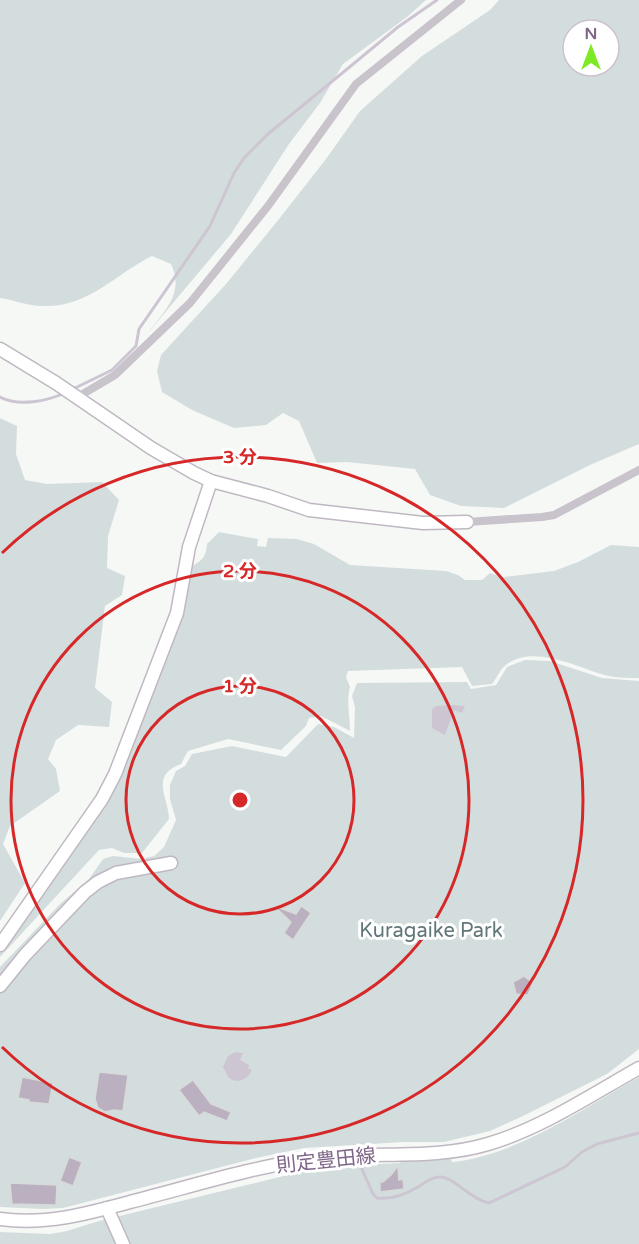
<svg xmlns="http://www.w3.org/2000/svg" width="639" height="1244" viewBox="0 0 639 1244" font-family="'Varela Round','Noto Sans JP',sans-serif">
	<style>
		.green { fill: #d4dddd; fill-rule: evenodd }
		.water { fill: #cdc5d2 }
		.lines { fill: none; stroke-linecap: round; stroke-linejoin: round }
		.stream { stroke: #cdc5d2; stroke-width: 3 }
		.building { fill: #bab0bf; stroke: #d8dad9; stroke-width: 1.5 }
		.secondary-casing { stroke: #bfb8c2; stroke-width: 15 }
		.street { stroke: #c9c3cc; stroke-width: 8 }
		.secondary { stroke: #fff; stroke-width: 12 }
		.ring { fill: none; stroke: #d62828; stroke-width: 3 }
		.labels { text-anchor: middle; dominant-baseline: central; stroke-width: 6; stroke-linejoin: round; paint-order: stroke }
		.park-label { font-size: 20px; fill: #617779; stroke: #fff }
		.street-label { font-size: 20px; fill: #7f6688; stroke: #fff }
		.centre { fill: #d62828; stroke: #fff; stroke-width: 3 }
		.ring-label { font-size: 18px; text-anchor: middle; font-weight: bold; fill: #d62828; stroke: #fff; stroke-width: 6; stroke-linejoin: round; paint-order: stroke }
	</style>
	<rect width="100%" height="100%" fill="#f6f8f6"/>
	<g class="green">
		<path d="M 0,0 L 426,0 L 407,17 L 343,64 L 320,103 L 289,144 L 231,234 L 147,334 C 164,311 185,294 171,264 L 152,256 C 114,275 88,308 42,306 C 28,306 14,300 0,298 Z"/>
		<path d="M 499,0 L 639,0 L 639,444 L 590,465 L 504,508 L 461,506 L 430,495 L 415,469 L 347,462 L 317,463 L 299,421 L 283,413 L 266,425 L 234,428 L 192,410 L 162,392 L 157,371 L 161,355 L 226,284 L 279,219 L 326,159 L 360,111 L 422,56 L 490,10 ZM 573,30 L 609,30 L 609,66 L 573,66 Z"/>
		<polygon points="0,418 17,426 16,454 25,480 47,484 102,482 119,500 108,536 107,568 125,576 122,595 105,606 95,688 112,702 109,727 78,725 56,740 48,759 56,769 60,791 10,826 3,844 25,883 0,921"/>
		<path d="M 219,532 L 258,539 L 257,546 L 266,547 L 268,538 L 297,539 L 314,544 L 350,565 L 446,571 L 458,575 L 465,580 L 482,580 L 490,573 L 503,577 L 554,571 L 578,562 L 611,545 L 639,547 L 639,678 C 627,678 613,678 601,674 C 576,666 531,644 506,665 C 500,669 497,678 492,684 L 472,686 L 462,667 L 348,671 L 346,677 L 350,687 C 346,701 350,716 350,731 L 321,716 L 309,718 L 306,726 L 281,750 L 228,739 L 188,751 L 181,764 C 149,776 169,798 169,819 L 142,853 L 124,853 L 112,848 L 99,850 L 0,957 L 0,949 L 117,780 L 191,567 C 202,560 206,558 207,544 Z"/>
		<polygon points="525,660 550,661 602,678 639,681 639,1049 607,1074 521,1117 490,1131 444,1142 404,1142 304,1148 256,1158 63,1208 42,1209 0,1207 0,967 61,903 89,879 103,859 113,856 142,859 154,856 164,847 176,820 170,799 170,785 176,771 185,766 192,754 232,746 286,757 318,724 334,727 354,738 355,707 352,696 357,683 467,682 471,689 496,685 507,667"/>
		<path d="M 639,1077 L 639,1244 L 0,1244 L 0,1232 L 50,1234 L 67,1231 L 99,1221 L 304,1171 L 357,1165 L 400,1163 L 401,1160 L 450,1156 L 452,1162 C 518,1155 582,1109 639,1077 Z"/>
	</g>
	<g class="water">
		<polygon points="453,705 465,706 462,713 454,710 445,735 432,728 432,709 436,706"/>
		<path d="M 235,1052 L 243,1053 L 240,1060 L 249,1065 L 248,1068 L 252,1070 C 247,1080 238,1084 229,1078 L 223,1067 L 228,1056 Z"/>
	</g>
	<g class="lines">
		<g class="stream">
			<polyline points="71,390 112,370 136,346 139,329 210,226 234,173 244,158 268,134 352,65 398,27 437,0"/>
			<path d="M 0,397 C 19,407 47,401 65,393"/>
			<path d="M 362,1169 L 373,1194 L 377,1198 C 392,1200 406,1194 418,1187 C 425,1183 431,1177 439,1177 C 454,1176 469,1199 489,1203 L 565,1167 L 582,1152 L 597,1144 L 639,1133"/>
		</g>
	</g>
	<g class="building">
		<polygon points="274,906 296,914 301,906 311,913 293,940 284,933 291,922"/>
		<polygon points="524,976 533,983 528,995 516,994 513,982"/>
		<polygon points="99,1072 128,1075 123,1111 114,1110 105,1112 98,1108 95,1099"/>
		<polygon points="22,1077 53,1083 49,1104 29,1102 29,1100 18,1098"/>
		<polygon points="193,1080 211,1104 231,1112 227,1121 204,1112 199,1116 179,1090"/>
		<polygon points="69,1157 82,1162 73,1186 60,1181"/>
		<polygon points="398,1166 399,1180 403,1179 404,1189 380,1192 380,1182 383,1182 391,1175"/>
		<polygon points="10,1183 57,1185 56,1205 12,1204"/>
	</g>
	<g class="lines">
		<g class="secondary-casing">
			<g id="secondary">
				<polyline points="0,349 56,383 151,448 194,473 211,481 268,496 309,510 423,523 467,522"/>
				<polyline points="0,945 102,799 115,774 177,613 189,547 211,481"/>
				<polyline points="0,986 25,955 85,892 98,882 116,873 171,863"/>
				<polyline points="107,1208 123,1244"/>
				<path d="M 0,1219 C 46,1225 86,1214 130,1202 C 190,1187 250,1167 312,1159 C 370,1150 431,1161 488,1144 C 542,1128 591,1095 639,1068"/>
			</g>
		</g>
		<g class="street">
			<polyline points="76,398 115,375 190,303 268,206 356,84 461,0"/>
			<polyline points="467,522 542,517 554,515 639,470"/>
		</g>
		<use href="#secondary" class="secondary"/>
	</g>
	<g class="ring">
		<circle cx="240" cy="800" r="114"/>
		<circle cx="240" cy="800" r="229"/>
		<path d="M2 553A343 343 0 1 1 2 1047"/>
	</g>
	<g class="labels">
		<g class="park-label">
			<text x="431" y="931">Kuragaike Park</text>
		</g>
		<g class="street-label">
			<text transform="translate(326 1161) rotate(-6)">則定豊田線</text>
		</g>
	</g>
	<circle cx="240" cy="800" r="9" class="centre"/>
	<g class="ring-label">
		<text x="240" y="463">3 分</text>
		<text x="240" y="577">2 分</text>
		<text x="240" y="692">1 分</text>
	</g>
	<g transform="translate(591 48)"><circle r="28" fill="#ffffff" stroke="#ccc2cf" stroke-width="1.5"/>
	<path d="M0-4.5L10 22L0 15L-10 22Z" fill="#80e925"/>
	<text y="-9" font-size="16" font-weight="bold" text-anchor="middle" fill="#7f6688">N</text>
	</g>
</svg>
